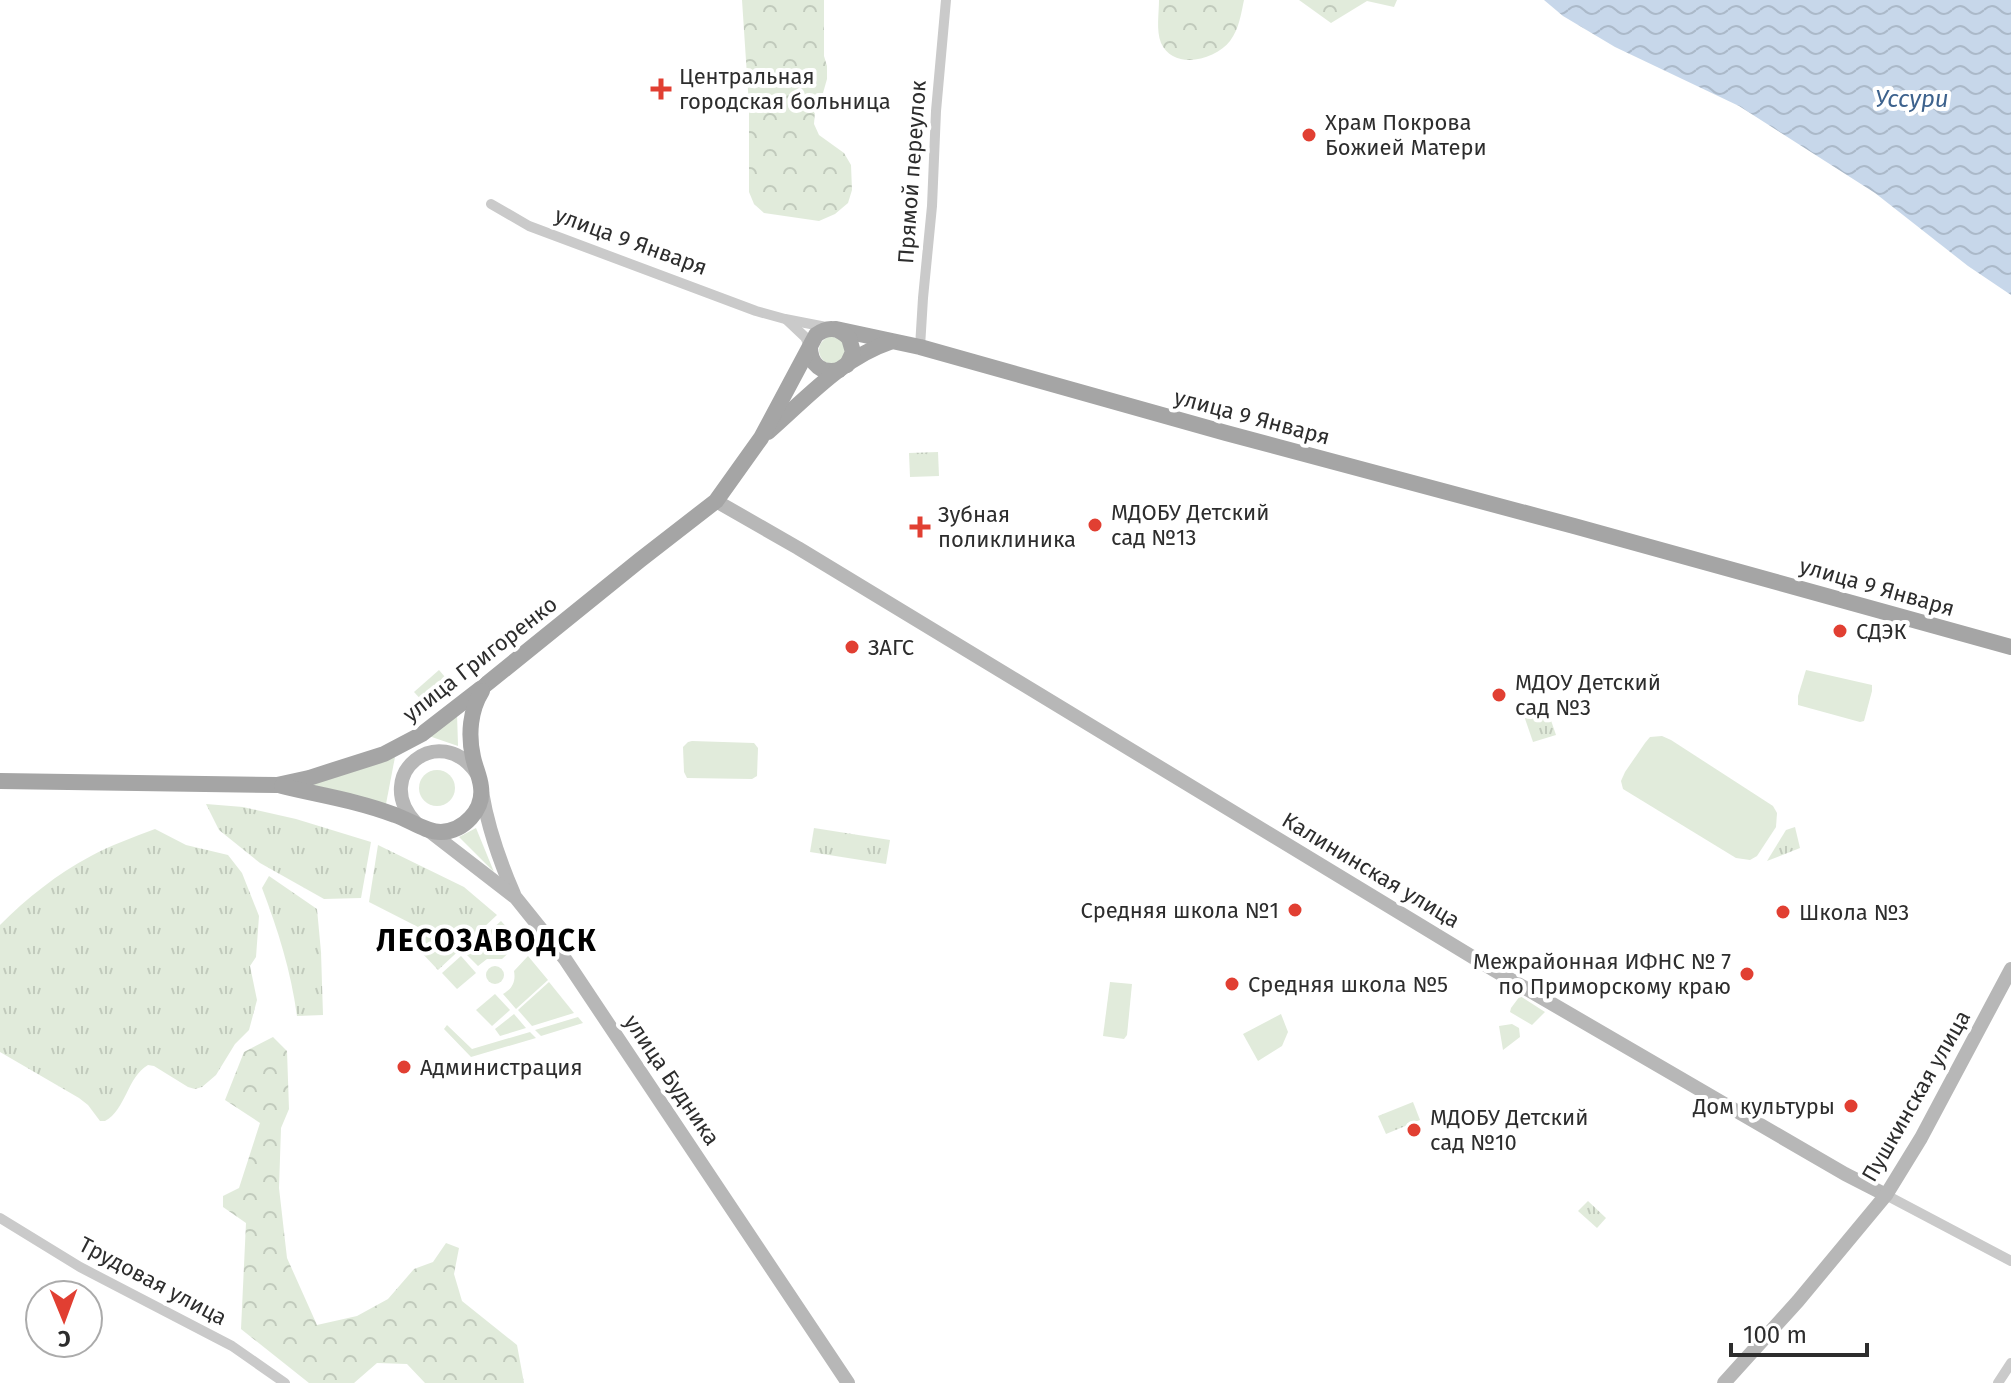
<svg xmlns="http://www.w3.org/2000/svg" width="2011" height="1383" viewBox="0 0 2011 1383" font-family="'Fira Sans',sans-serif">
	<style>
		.grass { fill: #e1ebdb }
		.forest { fill: url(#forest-crowns) }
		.park { fill: url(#park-tufts) }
		.water { fill: url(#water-waves) }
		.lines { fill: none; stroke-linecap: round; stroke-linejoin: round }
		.minor { stroke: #cacaca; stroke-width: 10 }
		.secondary { stroke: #b7b7b7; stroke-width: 14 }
		.primary { stroke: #a5a5a5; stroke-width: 16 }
		.poi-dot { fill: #e13f32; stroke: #fff; stroke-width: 3 }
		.labels { text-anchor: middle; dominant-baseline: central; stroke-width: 8; stroke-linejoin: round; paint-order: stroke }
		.poi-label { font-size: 22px; fill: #2d2d2d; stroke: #fff; text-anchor: start }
		.street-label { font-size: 22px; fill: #2d2d2d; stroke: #fff }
		.water-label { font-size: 24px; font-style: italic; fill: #3d628d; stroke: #fff }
		.district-label { font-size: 30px; font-weight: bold; letter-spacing: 2px; fill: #000; stroke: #fff }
	</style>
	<defs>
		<pattern id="forest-crowns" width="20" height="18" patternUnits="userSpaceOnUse" patternTransform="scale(2)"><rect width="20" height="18" fill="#e1ebdb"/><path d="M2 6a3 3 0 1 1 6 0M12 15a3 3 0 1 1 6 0" fill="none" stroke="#c1cabc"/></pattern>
		<pattern id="park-tufts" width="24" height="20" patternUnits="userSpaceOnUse" patternTransform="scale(2)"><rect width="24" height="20" fill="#e1ebdb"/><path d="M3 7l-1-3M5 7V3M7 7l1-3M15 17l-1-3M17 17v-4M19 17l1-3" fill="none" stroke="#c1cabc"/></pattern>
		<pattern id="water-waves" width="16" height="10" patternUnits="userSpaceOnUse" patternTransform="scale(2)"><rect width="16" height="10" fill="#c7d7ea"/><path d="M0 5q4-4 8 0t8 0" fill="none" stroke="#abb9c9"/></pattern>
	</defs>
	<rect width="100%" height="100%" fill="#fff"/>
	<g class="grass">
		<path d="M 830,336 L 843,340 L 846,356 L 835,365 L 825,362 C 815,353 818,341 830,336 Z"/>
		<polygon points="439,670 450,683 426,705 414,692"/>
		<polygon points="1806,670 1872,685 1872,691 1864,721 1860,722 1798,705 1798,696"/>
		<polygon points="457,713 458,746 426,735"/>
		<polygon points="1662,736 1671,740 1773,806 1777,813 1776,827 1757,856 1750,860 1736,858 1623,789 1621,781 1625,772 1645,743 1650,737"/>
		<polygon points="692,741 754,743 758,748 757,776 752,779 687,778 684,772 683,747 688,742"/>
		<polygon points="395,757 386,804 299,784"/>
		<circle cx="437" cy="788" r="18"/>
		<polygon points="476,828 494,872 459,837"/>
		<polygon points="501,921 520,942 502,959 487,959 478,966 465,953"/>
		<polygon points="461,956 476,973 457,989 442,973"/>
		<path d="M 528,956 L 548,980 L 516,1009 L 503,994 C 512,989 516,982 514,971 Z"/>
		<circle cx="495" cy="975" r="9"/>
		<polygon points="549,982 574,1013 532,1026 518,1010"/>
		<polygon points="1110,982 1132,984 1127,1035 1124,1039 1103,1036"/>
		<polygon points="495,994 510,1010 492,1026 476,1010"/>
		<polygon points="1520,996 1545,1012 1532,1025 1510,1012 1511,1008"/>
		<polygon points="514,1014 526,1028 500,1036 495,1029"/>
		<polygon points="1281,1014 1288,1032 1282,1046 1258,1061 1243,1034"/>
		<polygon points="578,1017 583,1023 541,1036 535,1030"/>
		<polygon points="1512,1024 1519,1028 1520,1037 1503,1050 1499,1026"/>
		<polygon points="447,1025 472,1049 530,1032 536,1038 471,1057 444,1029"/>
	</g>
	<g class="forest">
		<polygon points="742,0 824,0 824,56 827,66 827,79 823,93 815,111 814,124 819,135 844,153 851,165 852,190 848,203 835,214 819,221 764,213 754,204 749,192 749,106"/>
		<path d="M 1159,0 L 1244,0 C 1241,14 1239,29 1230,41 C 1215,60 1174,71 1161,43 C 1156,30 1159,14 1159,0 Z"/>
		<polygon points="1299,0 1397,0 1394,7 1367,1 1331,23"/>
		<polygon points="273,1037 287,1051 289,1109 281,1128 279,1188 287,1258 317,1325 357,1316 388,1299 414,1269 433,1262 446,1243 459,1248 454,1274 462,1301 517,1345 524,1383 425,1383 407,1364 377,1363 354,1383 309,1383 241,1329 246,1223 223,1207 223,1196 239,1188 260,1123 225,1100 244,1052"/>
	</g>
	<g class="park">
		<polygon points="938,452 939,476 910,477 909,453"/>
		<polygon points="1545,703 1556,735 1533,742 1522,710"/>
		<polygon points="206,804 243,807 296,819 371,842 361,898 324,899 260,863 219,830"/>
		<polygon points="1795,827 1800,848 1767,861 1786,830"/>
		<polygon points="814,828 890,840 886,864 810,852"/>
		<path d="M 155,829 L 186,845 L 228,855 L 242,873 L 259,916 L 256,957 L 250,966 L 257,1000 L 249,1030 L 235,1044 L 216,1075 L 202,1087 L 195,1089 L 188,1087 L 154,1066 L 148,1065 C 127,1077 126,1110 105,1121 L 100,1121 L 88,1105 L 79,1098 L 0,1052 L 0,925 C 27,898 57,874 91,856 C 111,845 134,837 155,829 Z"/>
		<polygon points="378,845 464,887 497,915 438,970 422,953 418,927 369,902"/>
		<path d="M 269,876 L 317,909 L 321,952 L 323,1015 L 297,1016 C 291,971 278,930 262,888 Z"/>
		<polygon points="1413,1102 1420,1120 1386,1134 1378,1116"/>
		<polygon points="1588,1201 1606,1218 1597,1228 1578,1211"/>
	</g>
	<polygon class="water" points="1544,0 2011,0 2011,295 1968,266 1875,193 1739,106 1615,47 1563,16"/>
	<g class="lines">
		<g class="minor">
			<polyline points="491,204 529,226 756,311 785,319 826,327"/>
			<polyline points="787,320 805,337 810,347"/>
			<polyline points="920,347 923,298 932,206 936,111 946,0"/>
			<polyline points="1886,1195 2011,1261"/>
			<polyline points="0,1218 80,1267 232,1346 285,1383"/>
			<polyline points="1998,1383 2011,1363"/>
		</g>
		<g class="secondary">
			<polyline points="716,501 798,548 1494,970 1845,1174 1886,1195"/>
			<path d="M 482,792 C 488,828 500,862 514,894"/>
			<path d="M 416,823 C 370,775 440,719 477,774"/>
			<polyline points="428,830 516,898 565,959 848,1383"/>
			<polyline points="1724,1383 1798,1301 1886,1195 1921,1138 2011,969"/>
		</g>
		<g class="primary">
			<polyline points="836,329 920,347 1226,433 1574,526 2011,647"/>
			<path d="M 810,347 C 810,365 822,374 839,370"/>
			<path d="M 768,432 C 806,399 842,358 890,342"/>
			<path d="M 0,781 L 277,785 L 309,778 L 384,754 L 422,734 L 484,686 L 640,560 L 716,501 L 761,438 L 816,335 C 828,326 838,327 849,338 L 853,352 L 847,365"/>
			<path d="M 282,786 C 319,795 359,801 395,815 C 410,820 425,832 441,832 C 464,831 484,810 481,787 C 480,777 475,767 473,757 C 468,735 470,710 482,691"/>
		</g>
	</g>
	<g class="poi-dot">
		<path d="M657 77h8v8h8v8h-8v8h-8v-8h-8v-8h8z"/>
		<circle cx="1309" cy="135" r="8"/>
		<circle cx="1095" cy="525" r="8"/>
		<path d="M916 515h8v8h8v8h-8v8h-8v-8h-8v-8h8z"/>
		<circle cx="1840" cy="631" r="8"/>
		<circle cx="852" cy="647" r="8"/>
		<circle cx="1499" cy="695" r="8"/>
		<circle cx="1295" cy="910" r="8"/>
		<circle cx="1783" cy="912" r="8"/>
		<circle cx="1747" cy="974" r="8"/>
		<circle cx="1232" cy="984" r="8"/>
		<circle cx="404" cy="1067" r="8"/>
		<circle cx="1851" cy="1106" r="8"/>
		<circle cx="1414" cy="1130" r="8"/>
	</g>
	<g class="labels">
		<g class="poi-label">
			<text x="679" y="76">Центральная<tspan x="679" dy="25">городская больница</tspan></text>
			<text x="1325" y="122">Храм Покрова<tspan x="1325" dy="25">Божией Матери</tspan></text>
			<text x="1111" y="512">МДОБУ Детский<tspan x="1111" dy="25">сад №13</tspan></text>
			<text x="938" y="514">Зубная<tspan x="938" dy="25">поликлиника</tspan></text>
			<text x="1856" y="631">СДЭК</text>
			<text x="868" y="647">ЗАГС</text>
			<text x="1515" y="682">МДОУ Детский<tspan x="1515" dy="25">сад №3</tspan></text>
			<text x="1279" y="910" text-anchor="end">Средняя школа №1</text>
			<text x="1799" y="912">Школа №3</text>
			<text x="1731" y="961" text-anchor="end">Межрайонная ИФНС № 7<tspan x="1731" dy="25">по Приморскому краю</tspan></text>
			<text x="1248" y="984">Средняя школа №5</text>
			<text x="420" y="1067">Администрация</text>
			<text x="1835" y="1106" text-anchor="end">Дом культуры</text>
			<text x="1430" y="1117">МДОБУ Детский<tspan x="1430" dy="25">сад №10</tspan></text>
		</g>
		<g class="street-label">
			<text transform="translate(912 172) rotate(-86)">Прямой переулок</text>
			<text transform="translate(631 241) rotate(20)">улица 9 Января</text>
			<text transform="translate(1252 417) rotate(15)">улица 9 Января</text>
			<text transform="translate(1877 587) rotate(16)">улица 9 Января</text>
			<text transform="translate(480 659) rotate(-38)">улица Григоренко</text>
			<text transform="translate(1371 870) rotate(31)">Калининская улица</text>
			<text transform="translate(672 1080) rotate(56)">улица Будника</text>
			<text transform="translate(1916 1096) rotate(-60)">Пушкинская улица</text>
			<text transform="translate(153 1281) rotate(28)">Трудовая улица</text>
		</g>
		<g class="water-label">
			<text x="1912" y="99">Уссури</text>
		</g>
		<g class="district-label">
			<text x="487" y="941">ЛЕСОЗАВОДСК</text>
		</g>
	</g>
	<g transform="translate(64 1319) rotate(179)"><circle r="38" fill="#ffffff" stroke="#ababab" stroke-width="2"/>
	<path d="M0-6L14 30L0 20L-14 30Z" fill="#e13f32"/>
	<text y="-12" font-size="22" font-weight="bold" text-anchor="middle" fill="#2d2d2d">С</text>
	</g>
	<path d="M1731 1343v12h136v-12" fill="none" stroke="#2d2d2d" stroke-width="4"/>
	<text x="1743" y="1343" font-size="24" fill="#2d2d2d" stroke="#ffffff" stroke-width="6" paint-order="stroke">100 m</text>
</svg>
